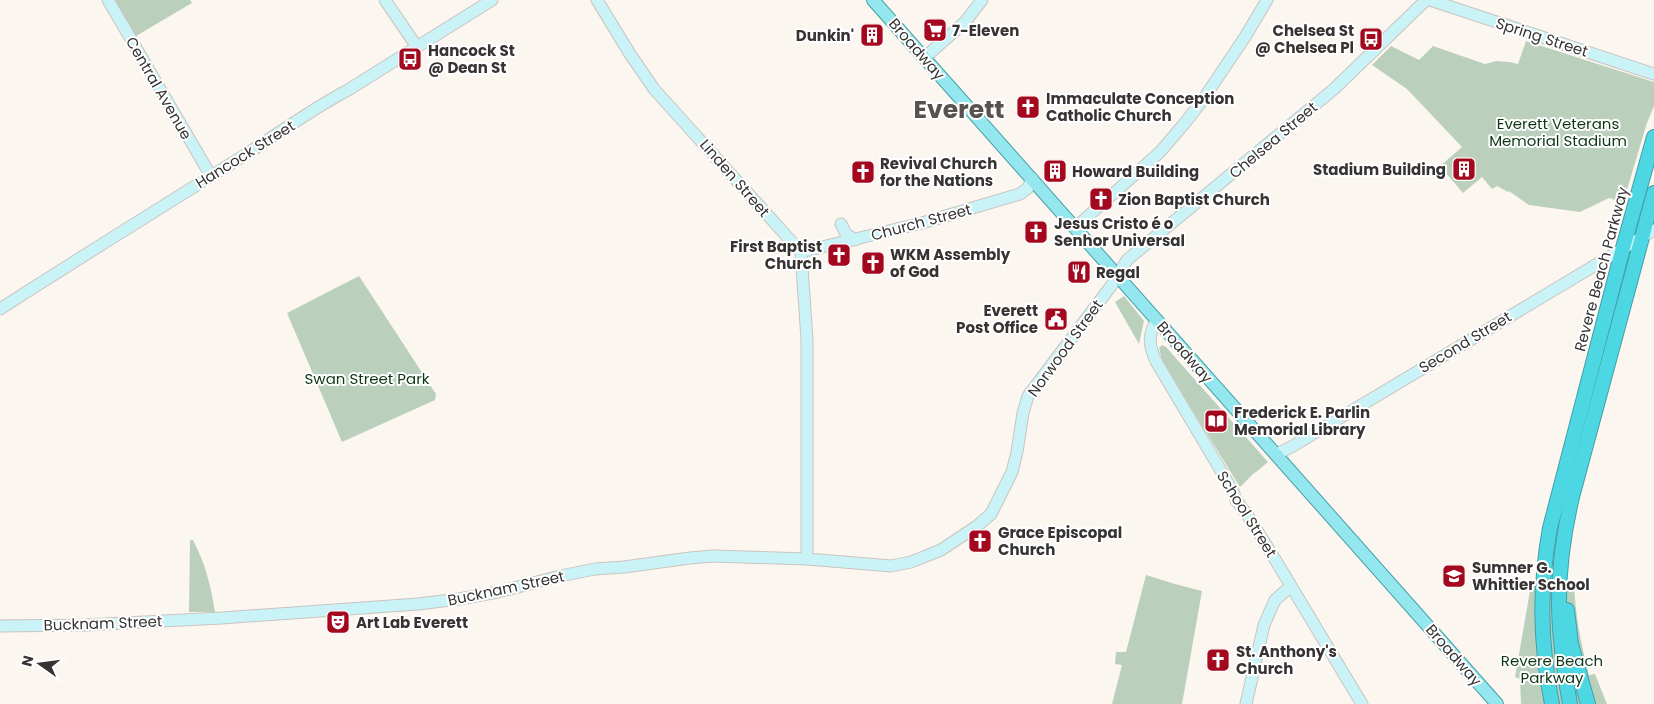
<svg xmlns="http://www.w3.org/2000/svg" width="1654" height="704" viewBox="0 0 1654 704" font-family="Poppins,sans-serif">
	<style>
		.green { fill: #bad0bc }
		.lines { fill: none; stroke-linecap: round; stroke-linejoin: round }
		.secondary-casing { stroke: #cac4bf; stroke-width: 13 }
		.primary-casing { stroke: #459ea5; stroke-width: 14 }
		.highway-casing { stroke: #459ea5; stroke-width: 16 }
		.secondary { stroke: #caf3f7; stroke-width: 11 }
		.primary { stroke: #94e7ee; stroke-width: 12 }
		.highway { stroke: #4dd7e3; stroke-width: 14 }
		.labels { text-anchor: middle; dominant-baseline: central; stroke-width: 4; stroke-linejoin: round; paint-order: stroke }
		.poi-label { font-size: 15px; font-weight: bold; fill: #363332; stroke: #fff; text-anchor: start }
		.street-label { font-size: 15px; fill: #363332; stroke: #fff }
		.park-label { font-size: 15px; fill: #0c3615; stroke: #fff }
		.town-label { font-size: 25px; font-weight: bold; fill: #57524e; stroke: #fff }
	</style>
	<rect width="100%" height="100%" fill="#fcf6f1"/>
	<g class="green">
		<polygon points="115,0 190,0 192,3 136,36"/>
		<polygon points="1526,41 1654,82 1654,106 1647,123 1623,203 1609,198 1580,212 1529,205 1509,191 1508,192 1497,186 1492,189 1482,177 1463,193 1440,166 1462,147 1407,89 1372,65 1391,46 1419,60 1433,46 1485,64 1496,61 1509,62 1518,64"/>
		<polygon points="359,276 436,394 435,400 342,442 287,313"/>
		<polygon points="1124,296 1144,321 1139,344 1115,302"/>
		<polygon points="1162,345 1166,347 1268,462 1256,472 1254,473 1240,487 1163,363 1159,348"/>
		<path d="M 190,540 L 193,540 C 205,563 211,586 215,612 L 189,612 Z"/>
		<polygon points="1146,575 1175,584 1202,591 1182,704 1106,704 1112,704 1122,665 1115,664 1116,652 1126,652"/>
		<path d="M 1574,582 C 1575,614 1581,644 1589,675 L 1595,674 L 1607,704 L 1521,704 L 1520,679 L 1515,677 L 1531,585 Z"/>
	</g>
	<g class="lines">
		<g class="secondary-casing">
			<g id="secondary">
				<polyline points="108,0 211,176"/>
				<polyline points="385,0 417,47"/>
				<polyline points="597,0 630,54 654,89 801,252 807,340 807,559"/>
				<polyline points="1430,0 1654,74"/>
				<polyline points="924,58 965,22 982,0"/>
				<polyline points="841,224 846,234 855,240"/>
				<polyline points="1076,227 1160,152 1184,124 1202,101 1245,37 1267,0"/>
				<polyline points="801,252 922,223 1020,194 1028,188 1032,178"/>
				<path d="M 0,309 C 81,257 163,206 245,155 C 279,133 312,109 348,90 L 492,0"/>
				<path d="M 1157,320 C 1147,335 1149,347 1157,363 L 1233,491 L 1236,500 L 1248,516 L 1276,561 L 1362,704"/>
				<polyline points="1277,454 1293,446 1654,230"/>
				<polyline points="0,626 86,625 222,618 418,604 459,599 498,592 560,576 595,569 624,567 690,558 713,556 807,559 891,566 911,562 941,550 977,526 991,514 1012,472 1017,452 1023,413 1028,396 1111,286 1127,260 1334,89 1426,0"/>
				<polyline points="1246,704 1264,625 1275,600 1290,587"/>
			</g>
		</g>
		<g class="primary-casing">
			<polyline id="primary" points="873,0 1497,704"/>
		</g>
		<g class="highway-casing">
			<g id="highway">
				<polyline points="1567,610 1571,644 1588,704"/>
				<path d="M 1552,704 C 1540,643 1539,589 1550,528 L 1623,248 L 1654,137"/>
				<path d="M 1570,704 C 1556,627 1554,574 1572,497 L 1654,193"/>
			</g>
		</g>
		<use href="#secondary" class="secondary"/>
		<use href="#primary" class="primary"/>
		<use href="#highway" class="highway"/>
	</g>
	<defs>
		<g id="supermarket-square" transform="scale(1.25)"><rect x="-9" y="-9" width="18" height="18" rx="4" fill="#a4081f" stroke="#fff"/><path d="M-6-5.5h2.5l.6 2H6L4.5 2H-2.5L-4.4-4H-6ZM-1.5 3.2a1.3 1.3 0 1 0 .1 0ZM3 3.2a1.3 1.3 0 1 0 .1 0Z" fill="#fff"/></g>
		<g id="building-square" transform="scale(1.25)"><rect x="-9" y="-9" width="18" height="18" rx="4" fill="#a4081f" stroke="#fff"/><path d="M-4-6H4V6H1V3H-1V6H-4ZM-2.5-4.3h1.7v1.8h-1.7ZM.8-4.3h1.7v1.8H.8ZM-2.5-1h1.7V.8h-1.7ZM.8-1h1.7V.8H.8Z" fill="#fff"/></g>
		<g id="bus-square" transform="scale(1.25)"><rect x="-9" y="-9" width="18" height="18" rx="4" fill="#a4081f" stroke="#fff"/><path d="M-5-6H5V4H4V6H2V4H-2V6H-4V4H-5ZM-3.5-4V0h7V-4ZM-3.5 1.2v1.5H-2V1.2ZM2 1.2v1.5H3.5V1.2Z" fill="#fff"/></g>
		<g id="church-square" transform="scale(1.25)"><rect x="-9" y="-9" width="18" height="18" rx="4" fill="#a4081f" stroke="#fff"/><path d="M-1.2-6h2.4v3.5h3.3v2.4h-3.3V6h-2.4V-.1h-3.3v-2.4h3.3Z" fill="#fff"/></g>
		<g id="restaurant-square" transform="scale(1.25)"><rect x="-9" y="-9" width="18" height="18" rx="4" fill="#a4081f" stroke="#fff"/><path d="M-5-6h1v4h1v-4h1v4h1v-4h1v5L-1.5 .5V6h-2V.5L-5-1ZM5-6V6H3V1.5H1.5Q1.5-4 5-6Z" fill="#fff"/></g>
		<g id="civic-square" transform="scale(1.25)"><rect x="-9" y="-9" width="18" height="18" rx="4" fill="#a4081f" stroke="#fff"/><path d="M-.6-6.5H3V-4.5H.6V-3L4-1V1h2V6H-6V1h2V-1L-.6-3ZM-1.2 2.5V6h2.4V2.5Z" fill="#fff"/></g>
		<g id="library-square" transform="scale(1.25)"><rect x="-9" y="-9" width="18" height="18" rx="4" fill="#a4081f" stroke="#fff"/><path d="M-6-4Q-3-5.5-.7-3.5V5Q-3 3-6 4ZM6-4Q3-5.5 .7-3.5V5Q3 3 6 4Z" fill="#fff"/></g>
		<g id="school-square" transform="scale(1.25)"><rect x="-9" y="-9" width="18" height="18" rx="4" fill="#a4081f" stroke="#fff"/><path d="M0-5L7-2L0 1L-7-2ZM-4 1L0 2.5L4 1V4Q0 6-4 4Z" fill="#fff"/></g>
		<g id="theatre-square" transform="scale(1.25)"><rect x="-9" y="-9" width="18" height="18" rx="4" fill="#a4081f" stroke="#fff"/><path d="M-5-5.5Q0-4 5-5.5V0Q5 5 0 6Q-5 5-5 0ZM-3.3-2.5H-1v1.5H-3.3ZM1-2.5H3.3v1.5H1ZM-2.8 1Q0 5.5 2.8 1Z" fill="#fff"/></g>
	</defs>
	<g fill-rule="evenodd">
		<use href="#supermarket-square" x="935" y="30"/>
		<use href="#building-square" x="872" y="35"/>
		<use href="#bus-square" x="1371" y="39"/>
		<use href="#bus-square" x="410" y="59"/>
		<use href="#church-square" x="1028" y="107"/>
		<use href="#building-square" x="1464" y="169"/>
		<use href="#building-square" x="1055" y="171"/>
		<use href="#church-square" x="863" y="172"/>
		<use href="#church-square" x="1101" y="199"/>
		<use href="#church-square" x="1036" y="232"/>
		<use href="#church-square" x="839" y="255"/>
		<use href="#church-square" x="873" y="263"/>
		<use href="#restaurant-square" x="1079" y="272"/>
		<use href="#civic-square" x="1056" y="319"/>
		<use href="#library-square" x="1216" y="421"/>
		<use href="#church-square" x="980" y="541"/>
		<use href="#school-square" x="1454" y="576"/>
		<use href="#theatre-square" x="338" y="622"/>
		<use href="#church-square" x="1218" y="660"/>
	</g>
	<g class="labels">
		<g class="poi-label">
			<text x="952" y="30">7-Eleven</text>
			<text x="1354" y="30" text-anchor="end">Chelsea St<tspan x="1354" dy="17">@ Chelsea Pl</tspan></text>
			<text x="854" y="35" text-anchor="end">Dunkin'</text>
			<text x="428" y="50">Hancock St<tspan x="428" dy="17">@ Dean St</tspan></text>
			<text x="1046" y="98">Immaculate Conception<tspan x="1046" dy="17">Catholic Church</tspan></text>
			<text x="880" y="163">Revival Church<tspan x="880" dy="17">for the Nations</tspan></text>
			<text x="1446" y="169" text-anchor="end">Stadium Building</text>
			<text x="1072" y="171">Howard Building</text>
			<text x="1118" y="199">Zion Baptist Church</text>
			<text x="1054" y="223">Jesus Cristo é o<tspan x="1054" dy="17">Senhor Universal</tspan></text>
			<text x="822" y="246" text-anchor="end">First Baptist<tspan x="822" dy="17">Church</tspan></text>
			<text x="890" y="254">WKM Assembly<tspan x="890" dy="17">of God</tspan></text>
			<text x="1096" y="272">Regal</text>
			<text x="1038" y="310" text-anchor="end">Everett<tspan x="1038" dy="17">Post Office</tspan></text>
			<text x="1234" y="412">Frederick E. Parlin<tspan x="1234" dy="17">Memorial Library</tspan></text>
			<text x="998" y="532">Grace Episcopal<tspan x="998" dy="17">Church</tspan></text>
			<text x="1472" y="567">Sumner G.<tspan x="1472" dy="17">Whittier School</tspan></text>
			<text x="356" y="622">Art Lab Everett</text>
			<text x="1236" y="651">St. Anthony's<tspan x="1236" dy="17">Church</tspan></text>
		</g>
		<g class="street-label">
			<text transform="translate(1542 37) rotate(18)">Spring Street</text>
			<text transform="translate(917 49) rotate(49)">Broadway</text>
			<text transform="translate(159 88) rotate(60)">Central Avenue</text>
			<text transform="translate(1273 140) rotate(-40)">Chelsea Street</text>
			<text transform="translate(245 154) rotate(-32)">Hancock Street</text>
			<text transform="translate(735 178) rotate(49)">Linden Street</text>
			<text transform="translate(921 222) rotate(-15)">Church Street</text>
			<text transform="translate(1601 269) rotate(-75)">Revere Beach Parkway</text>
			<text transform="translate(1465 342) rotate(-31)">Second Street</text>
			<text transform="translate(1065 348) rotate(-54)">Norwood Street</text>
			<text transform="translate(1185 352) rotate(49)">Broadway</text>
			<text transform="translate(1247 514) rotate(58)">School Street</text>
			<text transform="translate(506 588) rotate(-12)">Bucknam Street</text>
			<text transform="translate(103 623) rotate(-2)">Bucknam Street</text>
			<text transform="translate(1454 655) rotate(49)">Broadway</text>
		</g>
		<g class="park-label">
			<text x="1558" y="123">Everett Veterans<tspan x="1558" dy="17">Memorial Stadium</tspan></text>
			<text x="367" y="378">Swan Street Park</text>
			<text x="1552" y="660">Revere Beach<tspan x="1552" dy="17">Parkway</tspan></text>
		</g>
		<g class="town-label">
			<text x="959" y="109">Everett</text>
		</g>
	</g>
	<g transform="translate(40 664) rotate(284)" stroke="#ffffff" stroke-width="4" paint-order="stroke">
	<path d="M0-4L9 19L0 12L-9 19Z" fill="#363332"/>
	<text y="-8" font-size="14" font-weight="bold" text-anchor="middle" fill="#363332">N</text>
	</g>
</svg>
